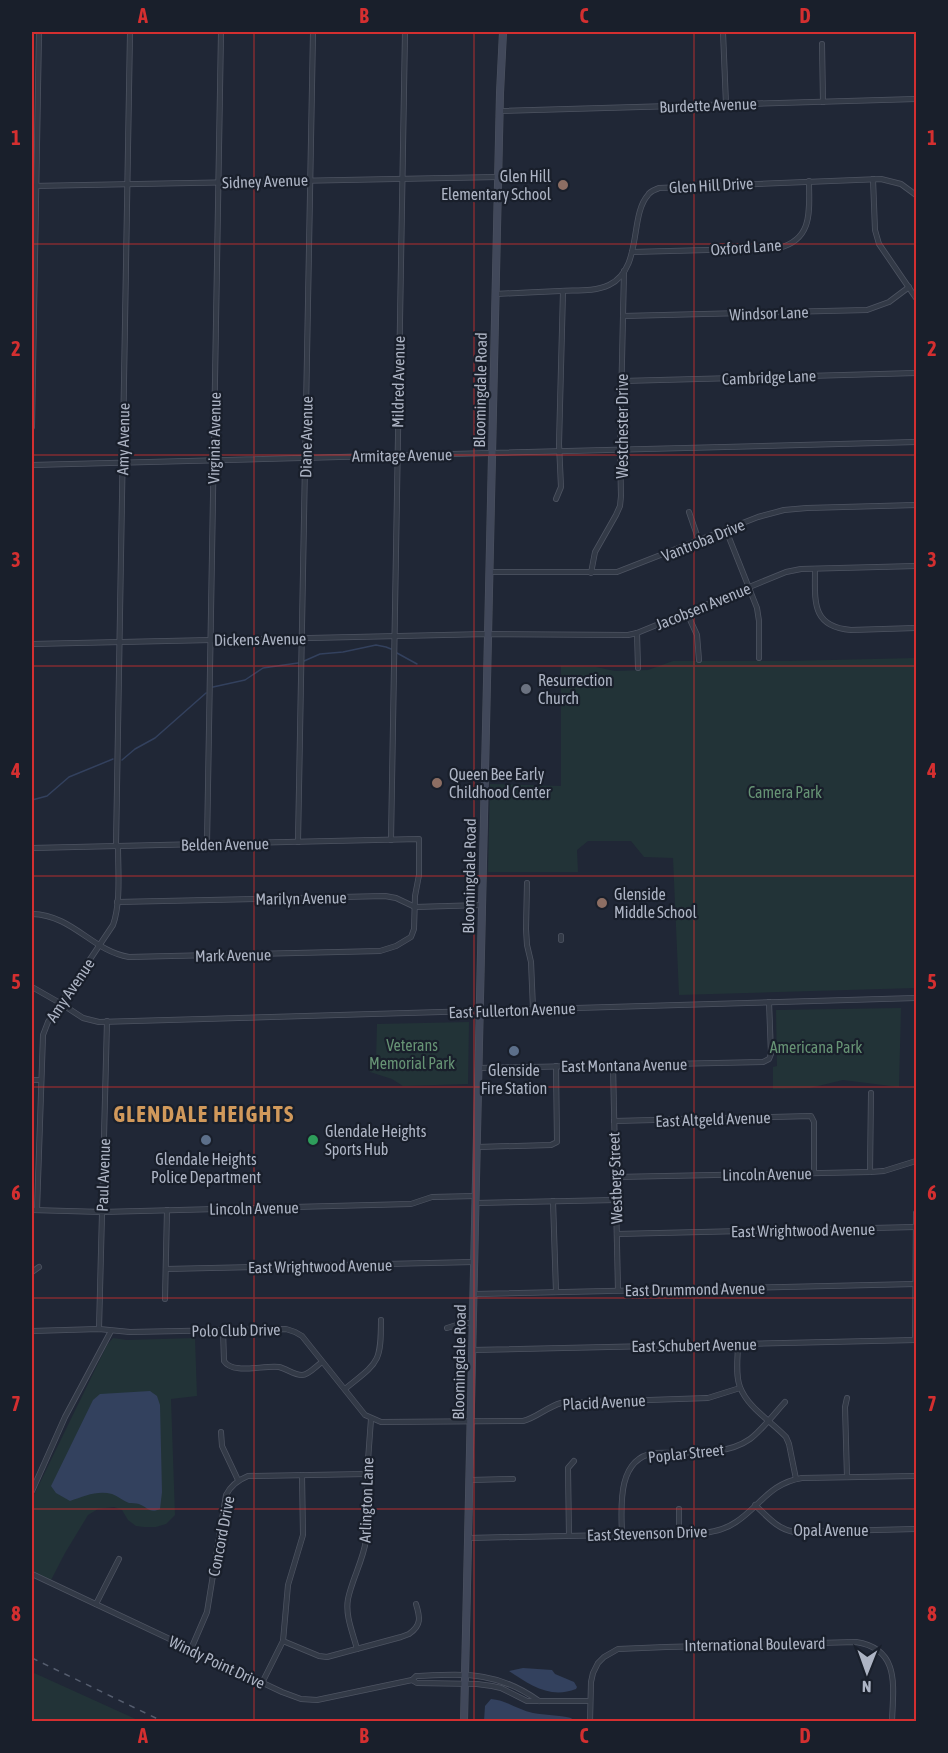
<svg xmlns="http://www.w3.org/2000/svg" width="948" height="1753" viewBox="0 0 948 1753" font-family="'Asap Condensed',sans-serif">
	<style>
		.green { fill: #223337 }
		.water { fill: #33415e }
		.lines { fill: none; stroke-linecap: round; stroke-linejoin: round }
		.stream { stroke: #33415e; stroke-width: 1.5 }
		.street-casing { stroke: #4e5462; stroke-width: 6 }
		.secondary-casing { stroke: #4e5462; stroke-width: 8 }
		.street { stroke: #333a47; stroke-width: 4.5 }
		.secondary { stroke: #41485a; stroke-width: 7 }
		.rail { stroke: #555d6e; stroke-width: 1.5; stroke-dasharray: 6 6; stroke-linecap: butt }
		.grid { fill: none; stroke: #d42f30; stroke-width: 1.5; stroke-opacity: 0.55 }
		.education-dot { fill: #8d6e63; stroke: #191f2b; stroke-width: 2 }
		.worship-dot { fill: #6b7280; stroke: #191f2b; stroke-width: 2 }
		.service-dot { fill: #5c6f8a; stroke: #191f2b; stroke-width: 2 }
		.leisure-dot { fill: #2e9e5b; stroke: #191f2b; stroke-width: 2 }
		.labels { text-anchor: middle; dominant-baseline: central; stroke-width: 4.5; stroke-linejoin: round; paint-order: stroke }
		.street-label { font-size: 16px; fill: #adb4c4; stroke: #191f2b }
		.poi-label { font-size: 16px; fill: #adb4c4; stroke: #191f2b; text-anchor: start }
		.park-label { font-size: 16px; fill: #669374; stroke: #191f2b }
		.district-label { font-size: 22px; font-weight: bold; letter-spacing: 1.5px; fill: #d1995b; stroke: #191f2b }
		.neatline { fill: none; stroke: #d42f30; stroke-width: 2 }
		.grid-label { font-size: 20px; text-anchor: middle; font-weight: bold; fill: #d42f30 }
	</style>
	<rect width="100%" height="100%" fill="#202736"/>
	<g class="green">
		<polygon points="916,658 916,988 679,995 673,858 644,857 631,841 588,841 577,850 578,872 488,872 490,784 561,786 561,666 596,667 615,671 648,670 673,661 788,661"/>
		<polygon points="901,1008 899,1087 843,1080 810,1088 773,1089 773,1067 777,1066 776,1010"/>
		<polygon points="469,1022 468,1084 403,1086 392,1079 370,1072 368,1062 376,1061 377,1024"/>
		<polygon points="113,1338 127,1340 195,1338 197,1396 171,1399 175,1515 166,1524 156,1527 144,1527 136,1526 128,1520 122,1510 114,1507 98,1509 88,1515 65,1553 50,1582 32,1572 32,1499 107,1345"/>
		<polygon points="32,1672 140,1721 32,1721"/>
	</g>
	<g class="water">
		<path d="M 150,1391 L 157,1396 L 160,1405 L 162,1492 L 160,1509 C 150,1514 147,1507 139,1504 C 136,1503 132,1503 129,1503 C 123,1501 118,1496 112,1494 C 98,1490 84,1496 70,1501 L 56,1493 L 51,1486 L 53,1482 L 93,1400 L 100,1394 Z"/>
		<path d="M 523,1668 L 552,1670 L 555,1674 L 574,1682 L 577,1687 L 576,1689 C 550,1699 530,1685 509,1671 Z"/>
		<path d="M 491,1699 C 506,1700 518,1710 533,1713 C 545,1715 559,1715 571,1718 L 574,1721 L 484,1721 L 485,1706 Z"/>
	</g>
	<g class="lines">
		<g class="stream">
			<polyline points="397,653 417,664"/>
			<polyline points="304,661 320,654 343,652 376,645 386,647 391,649"/>
			<polyline points="213,687 245,680 263,668 298,663"/>
			<polyline points="122,760 135,749 155,738 206,693"/>
			<polyline points="32,800 47,796 69,777 113,759"/>
		</g>
		<g class="street-casing">
			<g id="street">
				<polyline points="723,32 726,104"/>
				<polyline points="822,44 823,102"/>
				<polyline points="499,111 916,99"/>
				<polyline points="873,179 875,230 879,244 916,298"/>
				<polyline points="32,186 498,177"/>
				<path d="M 632,252 L 779,248 C 814,239 809,209 809,181"/>
				<path d="M 495,294 C 517,293 538,292 560,291 C 576,290 594,292 609,285 C 643,269 629,216 648,195 C 650,191 655,190 659,188 L 881,179 L 901,184 L 916,195"/>
				<polyline points="623,316 867,310 889,302 909,287"/>
				<polyline points="622,381 916,373"/>
				<polyline points="32,427 39,32"/>
				<polyline points="32,465 916,442"/>
				<polyline points="556,499 561,487 559,444 563,291"/>
				<polyline points="689,512 699,541"/>
				<polyline points="726,530 757,608 759,621 759,658"/>
				<path d="M 815,569 C 815,601 811,627 851,630 L 916,628"/>
				<polyline points="489,572 617,572 758,517 784,510 807,508 916,505"/>
				<polyline points="591,573 595,552 616,515 620,506 621,496 620,450 624,271"/>
				<polyline points="687,613 697,635 699,660"/>
				<polyline points="637,633 638,668"/>
				<polyline points="32,644 488,634 628,635 637,633 786,572 801,569 916,566"/>
				<polyline points="391,840 405,32"/>
				<polyline points="298,842 313,32"/>
				<polyline points="207,844 221,32"/>
				<polyline points="116,846 130,32"/>
				<path d="M 32,848 L 419,839 L 419,875 L 415,896 L 414,929 L 411,937 L 396,946 L 380,951 L 129,957 C 92,951 73,915 32,914"/>
				<polyline points="527,883 526,929 527,945 531,962 533,1009"/>
				<polyline points="117,902 385,896 396,898 415,907 482,905"/>
				<polyline points="561,936 561,940"/>
				<polyline points="32,987 60,1003 83,1018 99,1022 916,998"/>
				<polyline points="613,1065 618,1290"/>
				<polyline points="479,1068 763,1062 769,1059 771,1054 769,1002"/>
				<polyline points="32,1080 41,1080"/>
				<polyline points="614,1121 811,1116 814,1122 814,1173"/>
				<polyline points="477,1147 551,1145 557,1142 556,1066"/>
				<polyline points="870,1172 871,1093"/>
				<polyline points="616,1177 870,1172 884,1171 916,1161"/>
				<polyline points="553,1201 556,1292"/>
				<polyline points="476,1203 616,1200"/>
				<polyline points="32,1210 102,1212 411,1204 432,1197 476,1196"/>
				<path d="M 37,1210 L 43,1035 L 48,1022 L 113,925 C 121,903 118,870 118,846"/>
				<polyline points="617,1234 916,1227"/>
				<polyline points="166,1269 474,1262"/>
				<polyline points="32,1272 39,1267"/>
				<polyline points="474,1294 916,1284"/>
				<polyline points="165,1299 167,1210"/>
				<polyline points="447,1328 463,1323 473,1323"/>
				<polyline points="99,1329 107,1021"/>
				<path d="M 223,1330 L 224,1361 C 233,1375 263,1365 279,1367 C 287,1369 294,1375 302,1375 C 309,1375 316,1366 322,1362"/>
				<path d="M 32,1331 L 99,1329 L 130,1332 L 286,1329 L 295,1332 L 302,1336 L 365,1415 L 381,1422 L 523,1421 C 536,1418 547,1407 561,1403 L 708,1398 L 740,1388"/>
				<polyline points="915,1340 916,1213"/>
				<path d="M 738,1344 C 738,1357 735,1374 740,1387 C 748,1408 771,1421 786,1437 L 789,1444 L 796,1479"/>
				<polyline points="472,1350 916,1340"/>
				<path d="M 345,1389 C 378,1362 381,1364 381,1320"/>
				<polyline points="221,1432 222,1446 238,1480"/>
				<polyline points="847,1477 845,1407 847,1398"/>
				<polyline points="470,1480 513,1479"/>
				<polyline points="32,1491 65,1417 111,1331"/>
				<path d="M 755,1505 C 767,1516 777,1529 794,1532 L 916,1529"/>
				<polyline points="679,1509 679,1533"/>
				<path d="M 622,1534 C 621,1506 617,1459 654,1453 C 684,1452 725,1457 750,1439 C 760,1432 775,1413 785,1402"/>
				<polyline points="569,1536 568,1468 574,1461"/>
				<path d="M 468,1538 L 705,1533 C 716,1531 726,1529 736,1522 C 760,1506 770,1483 802,1478 L 916,1476"/>
				<path d="M 32,1574 L 282,1692 L 301,1699 L 317,1700 L 412,1680 L 416,1676 C 466,1674 497,1671 539,1701"/>
				<polyline points="96,1604 119,1559"/>
				<path d="M 283,1641 L 319,1656 L 327,1657 L 401,1637 L 409,1634 C 422,1625 420,1617 416,1604"/>
				<path d="M 191,1649 L 207,1612 L 226,1495 C 231,1485 238,1480 248,1476 L 367,1474"/>
				<path d="M 357,1649 C 353,1633 345,1616 348,1599 C 352,1579 363,1561 366,1540 L 367,1474 L 371,1419"/>
				<polyline points="412,1680 417,1683 477,1684 492,1686 501,1688 527,1701 590,1701"/>
				<polyline points="262,1683 283,1641 288,1585 303,1535 302,1475"/>
				<path d="M 590,1722 L 591,1682 L 593,1673 L 598,1663 L 604,1657 L 618,1649 L 666,1647 L 856,1642 C 901,1649 893,1687 892,1722"/>
			</g>
		</g>
		<g class="secondary-casing">
			<polyline id="secondary" points="464,1722 500,93 503,32"/>
		</g>
		<use href="#street" class="street"/>
		<use href="#secondary" class="secondary"/>
		<polyline class="rail" points="32,1658 164,1722"/>
	</g>
	<path class="grid" d="M 254,32 L 254,1722M 474,32 L 474,1722M 694,32 L 694,1722M 32,244 L 916,244M 32,455 L 916,455M 32,666 L 916,666M 32,876 L 916,876M 32,1087 L 916,1087M 32,1298 L 916,1298M 32,1509 L 916,1509"/>
	<g class="education-dot">
		<circle cx="563" cy="185" r="6"/>
		<circle cx="437" cy="783" r="6"/>
		<circle cx="602" cy="903" r="6"/>
	</g>
	<circle class="worship-dot" cx="526" cy="689" r="6"/>
	<g class="service-dot">
		<circle cx="514" cy="1051" r="6"/>
		<circle cx="206" cy="1140" r="6"/>
	</g>
	<circle class="leisure-dot" cx="313" cy="1140" r="6"/>
	<g class="labels">
		<g class="street-label">
			<text transform="translate(708 105) rotate(-2)">Burdette Avenue</text>
			<text transform="translate(265 181) rotate(-2)">Sidney Avenue</text>
			<text transform="translate(711 185) rotate(-3)">Glen Hill Drive</text>
			<text transform="translate(746 247) rotate(-4)">Oxford Lane</text>
			<text transform="translate(769 313) rotate(-2)">Windsor Lane</text>
			<text transform="translate(769 377) rotate(-2)">Cambridge Lane</text>
			<text transform="translate(398 382) rotate(-89)">Mildred Avenue</text>
			<text transform="translate(480 390) rotate(-89)">Bloomingdale Road</text>
			<text transform="translate(622 426) rotate(-90)">Westchester Drive</text>
			<text transform="translate(306 437) rotate(-89)">Diane Avenue</text>
			<text transform="translate(214 438) rotate(-89)">Virginia Avenue</text>
			<text transform="translate(123 439) rotate(-89)">Amy Avenue</text>
			<text transform="translate(402 455) rotate(-1)">Armitage Avenue</text>
			<text transform="translate(703 540) rotate(-22)">Vantroba Drive</text>
			<text transform="translate(703 606) rotate(-22)">Jacobsen Avenue</text>
			<text transform="translate(260 639) rotate(-1)">Dickens Avenue</text>
			<text transform="translate(225 844) rotate(-1)">Belden Avenue</text>
			<text transform="translate(469 876) rotate(-89)">Bloomingdale Road</text>
			<text transform="translate(301 898) rotate(-1)">Marilyn Avenue</text>
			<text transform="translate(233 955) rotate(-1)">Mark Avenue</text>
			<text transform="translate(70 990) rotate(-56)">Amy Avenue</text>
			<text transform="translate(512 1010) rotate(-2)">East Fullerton Avenue</text>
			<text transform="translate(624 1065) rotate(-1)">East Montana Avenue</text>
			<text transform="translate(713 1119) rotate(-2)">East Altgeld Avenue</text>
			<text transform="translate(767 1174) rotate(-1)">Lincoln Avenue</text>
			<text transform="translate(103 1175) rotate(-88)">Paul Avenue</text>
			<text transform="translate(615 1178) rotate(-92)">Westberg Street</text>
			<text transform="translate(254 1208) rotate(-1)">Lincoln Avenue</text>
			<text transform="translate(803 1230) rotate(-1)">East Wrightwood Avenue</text>
			<text transform="translate(320 1266) rotate(-1)">East Wrightwood Avenue</text>
			<text transform="translate(695 1289) rotate(-1)">East Drummond Avenue</text>
			<text transform="translate(236 1330) rotate(-1)">Polo Club Drive</text>
			<text transform="translate(694 1345) rotate(-1)">East Schubert Avenue</text>
			<text transform="translate(459 1362) rotate(-89)">Bloomingdale Road</text>
			<text transform="translate(604 1402) rotate(-3)">Placid Avenue</text>
			<text transform="translate(686 1453) rotate(-6)">Poplar Street</text>
			<text transform="translate(366 1500) rotate(-88)">Arlington Lane</text>
			<text x="831" y="1530">Opal Avenue</text>
			<text transform="translate(647 1533) rotate(-2)">East Stevenson Drive</text>
			<text transform="translate(221 1536) rotate(-79)">Concord Drive</text>
			<text transform="translate(755 1644) rotate(-1)">International Boulevard</text>
			<text transform="translate(217 1662) rotate(25)">Windy Point Drive</text>
		</g>
		<g class="poi-label">
			<text x="551" y="176" text-anchor="end">Glen Hill<tspan x="551" dy="18">Elementary School</tspan></text>
			<text x="538" y="680">Resurrection<tspan x="538" dy="18">Church</tspan></text>
			<text x="449" y="774">Queen Bee Early<tspan x="449" dy="18">Childhood Center</tspan></text>
			<text x="614" y="894">Glenside<tspan x="614" dy="18">Middle School</tspan></text>
			<text x="514" y="1070" text-anchor="middle">Glenside<tspan x="514" dy="18">Fire Station</tspan></text>
			<text x="325" y="1131">Glendale Heights<tspan x="325" dy="18">Sports Hub</tspan></text>
			<text x="206" y="1159" text-anchor="middle">Glendale Heights<tspan x="206" dy="18">Police Department</tspan></text>
		</g>
		<g class="park-label">
			<text x="785" y="792">Camera Park</text>
			<text x="412" y="1045">Veterans<tspan x="412" dy="18">Memorial Park</tspan></text>
			<text x="816" y="1047">Americana Park</text>
		</g>
		<g class="district-label">
			<text x="204" y="1114">GLENDALE HEIGHTS</text>
		</g>
	</g>
	<rect width="948" height="1753" fill="none" stroke="#191f2b" stroke-width="66"/>
	<g transform="translate(867 1672) rotate(181)" stroke="#191f2b" stroke-width="4.5" paint-order="stroke">
	<path d="M0-4.5L10 22L0 15L-10 22Z" fill="#adb4c4"/>
	<text y="-9" font-size="16" font-weight="bold" text-anchor="middle" fill="#adb4c4">N</text>
	</g>
	<rect x="33" y="33" width="882" height="1687" class="neatline"/>
	<g class="grid-label">
		<text x="143" y="23">A</text>
		<text x="364" y="23">B</text>
		<text x="584" y="23">C</text>
		<text x="805" y="23">D</text>
		<text x="16" y="145">1</text>
		<text x="932" y="145">1</text>
		<text x="16" y="356">2</text>
		<text x="932" y="356">2</text>
		<text x="16" y="567">3</text>
		<text x="932" y="567">3</text>
		<text x="16" y="778">4</text>
		<text x="932" y="778">4</text>
		<text x="16" y="989">5</text>
		<text x="932" y="989">5</text>
		<text x="16" y="1200">6</text>
		<text x="932" y="1200">6</text>
		<text x="16" y="1411">7</text>
		<text x="932" y="1411">7</text>
		<text x="16" y="1621">8</text>
		<text x="932" y="1621">8</text>
		<text x="143" y="1743">A</text>
		<text x="364" y="1743">B</text>
		<text x="584" y="1743">C</text>
		<text x="805" y="1743">D</text>
	</g>
</svg>
